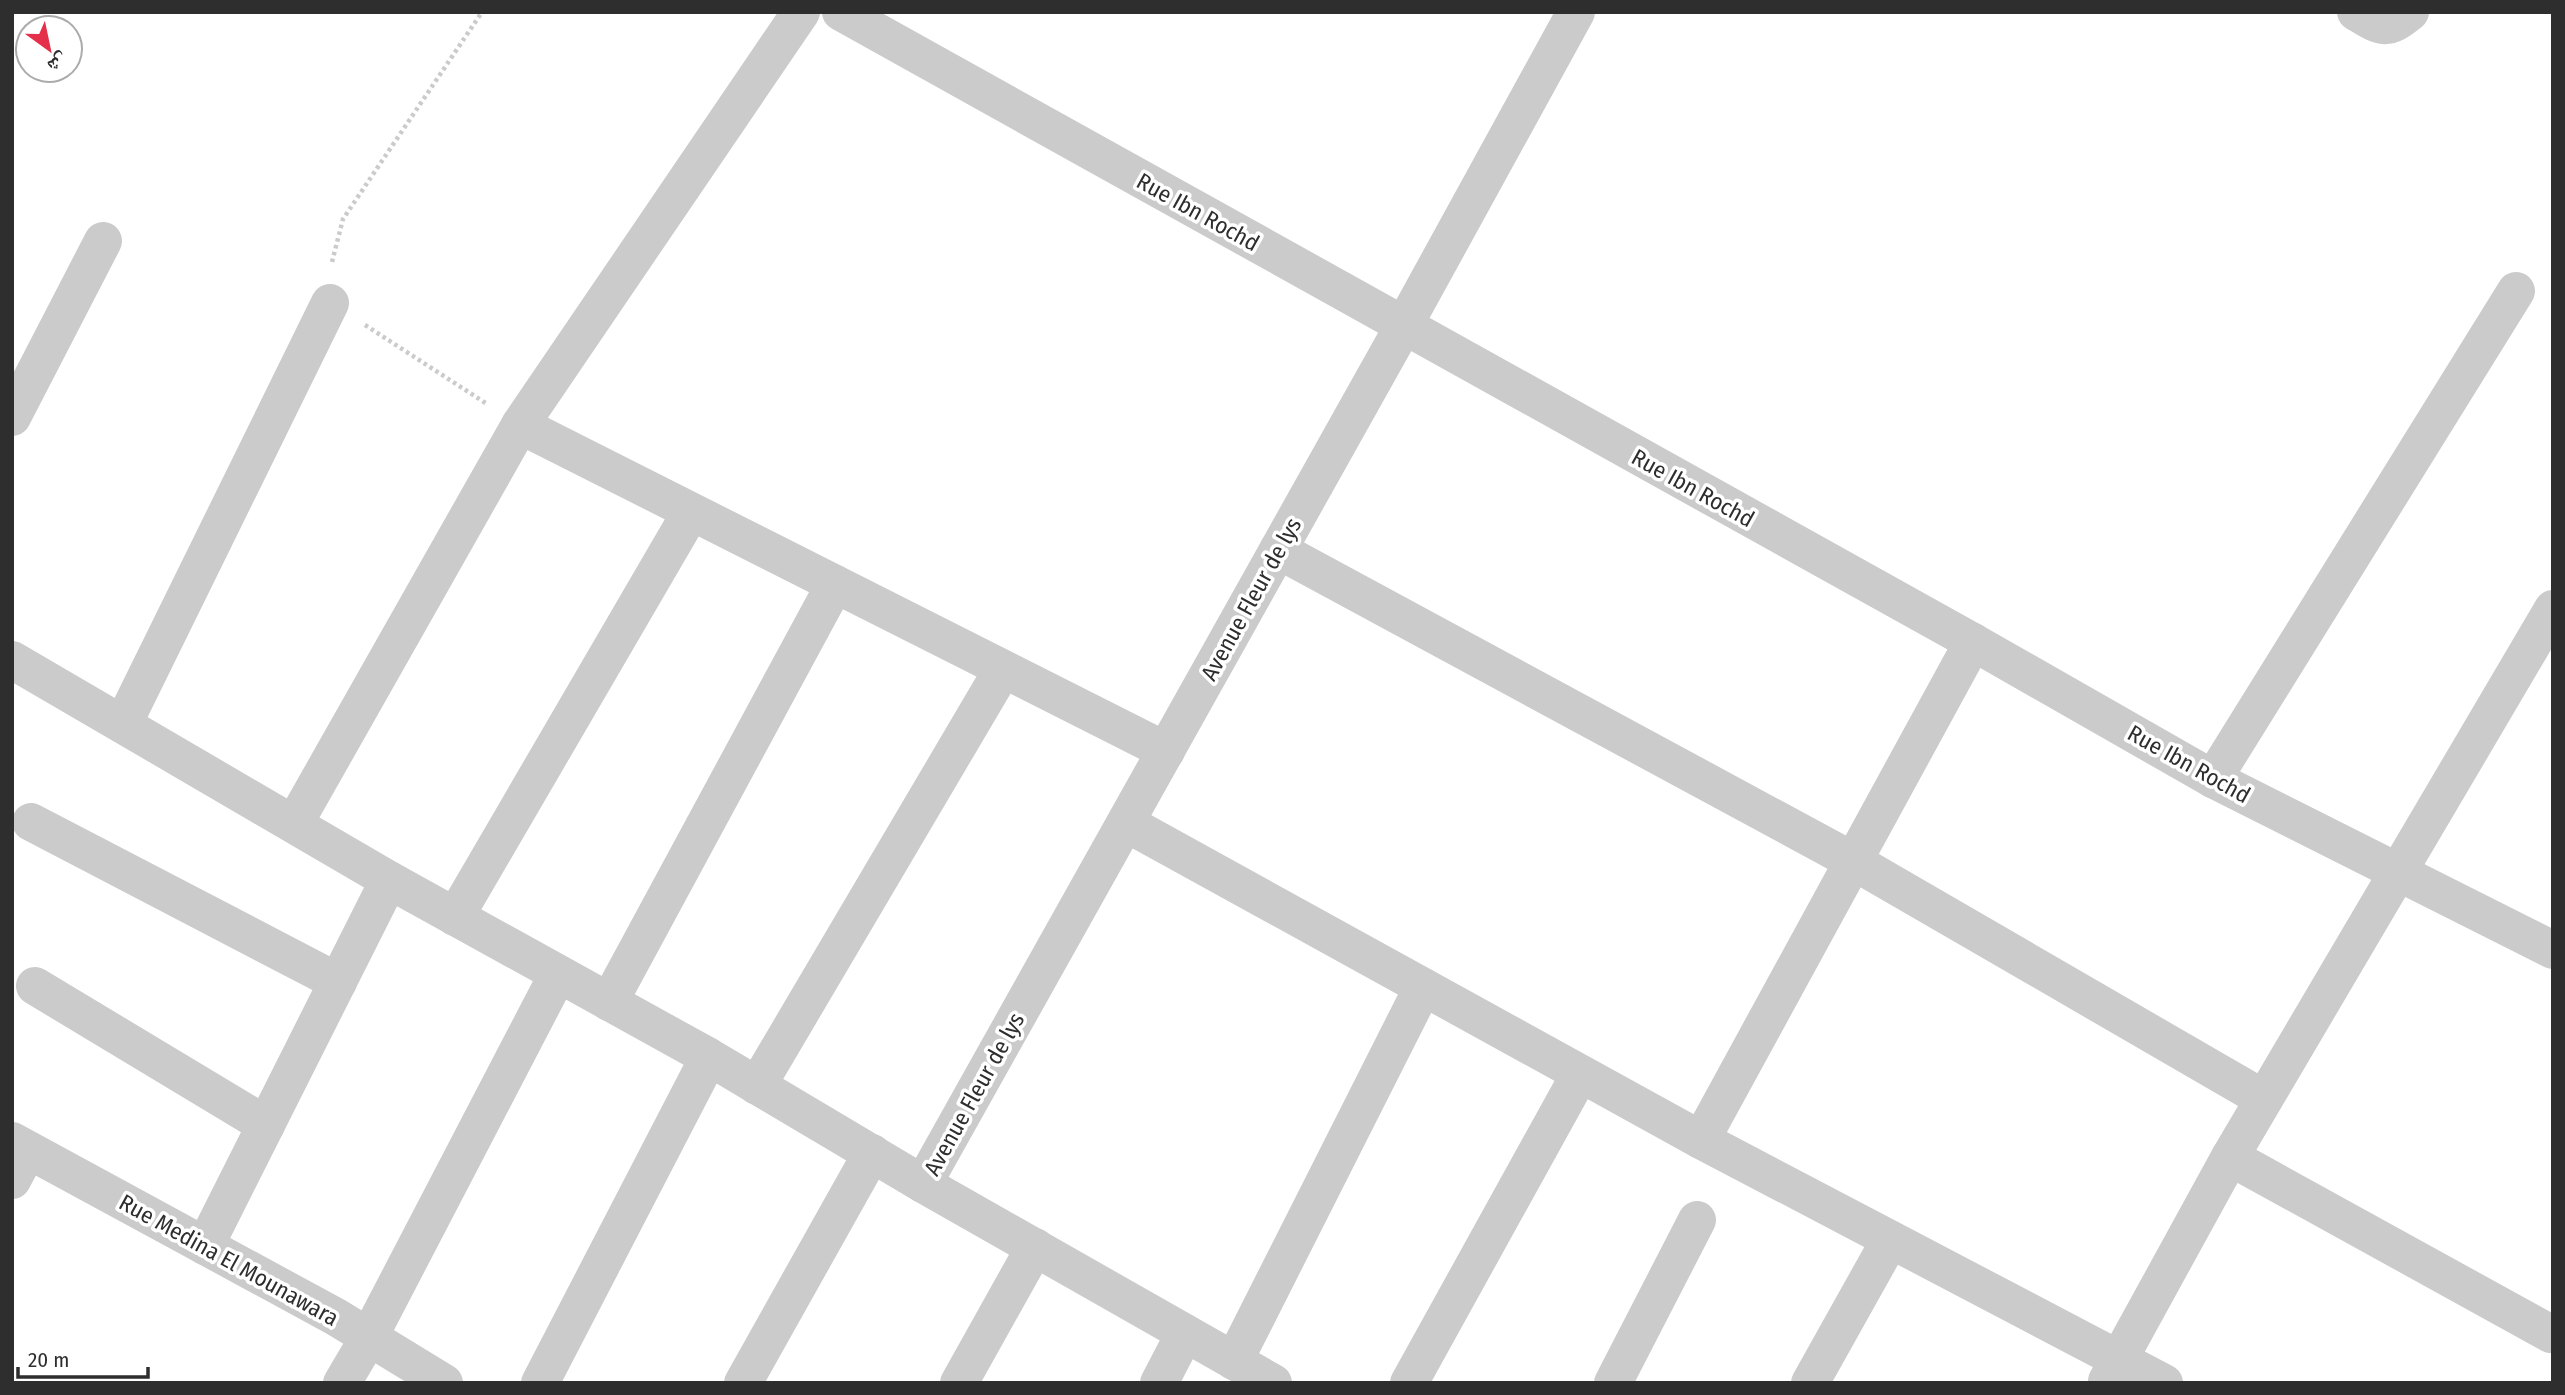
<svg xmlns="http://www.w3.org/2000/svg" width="2565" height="1395" viewBox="0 0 2565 1395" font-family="'Fira Sans Condensed','Noto Naskh Arabic',sans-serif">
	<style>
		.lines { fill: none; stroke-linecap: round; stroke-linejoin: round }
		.path { stroke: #cbcbcb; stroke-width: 4.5; stroke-dasharray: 3.5 3.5; stroke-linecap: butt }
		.minor { stroke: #cbcbcb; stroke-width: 38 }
		.labels { text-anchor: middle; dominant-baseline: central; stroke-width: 7; stroke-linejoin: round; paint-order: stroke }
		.street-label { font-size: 23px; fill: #2e2e2e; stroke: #fff }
	</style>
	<rect width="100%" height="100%" fill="#fff"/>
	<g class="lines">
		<g class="path">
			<polyline points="332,262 343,219 482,12"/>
			<polyline points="365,325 487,404"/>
		</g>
		<g class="minor">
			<polyline points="841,12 1973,642 2213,779 2553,950"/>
			<path d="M 2356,12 C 2381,27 2386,32 2410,12"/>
			<polyline points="12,417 103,241"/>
			<polyline points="520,425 1166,751"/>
			<polyline points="1278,550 1853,861 2264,1099"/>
			<polyline points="12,660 389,880 709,1057 923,1184 1273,1383"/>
			<polyline points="123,724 330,303"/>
			<polyline points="2213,779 2516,291"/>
			<polyline points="31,822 338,982"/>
			<polyline points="1126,823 1701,1140 2164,1383"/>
			<polyline points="294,824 520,425 801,12"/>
			<polyline points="455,917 691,512"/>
			<polyline points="35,986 266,1125"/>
			<polyline points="609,1002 835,584"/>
			<polyline points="757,1086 1003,669"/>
			<polyline points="1701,1140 1973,642"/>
			<polyline points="12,1141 336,1317 444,1383"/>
			<polyline points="2230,1157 2551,1334"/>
			<polyline points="12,1180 28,1150"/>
			<polyline points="923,1184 1403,327 1576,12"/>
			<polyline points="205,1246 389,880"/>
			<polyline points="1234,1361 1423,987"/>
			<polyline points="2107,1381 2230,1157 2553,609"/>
			<polyline points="342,1383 369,1337 558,974"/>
			<polyline points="540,1383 709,1057"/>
			<polyline points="743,1383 872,1153"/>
			<polyline points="959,1383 1035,1247"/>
			<polyline points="1159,1383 1185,1333"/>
			<polyline points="1409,1383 1580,1074"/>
			<polyline points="1613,1383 1697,1220"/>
			<polyline points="1810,1383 1890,1240"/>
		</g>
	</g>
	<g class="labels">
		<g class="street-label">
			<text transform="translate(1198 212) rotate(29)">Rue Ibn Rochd</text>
			<text transform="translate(1693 488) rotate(29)">Rue Ibn Rochd</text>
			<text transform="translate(1251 599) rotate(-61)">Avenue Fleur de lys</text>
			<text transform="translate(2189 764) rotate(29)">Rue Ibn Rochd</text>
			<text transform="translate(974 1094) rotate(-61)">Avenue Fleur de lys</text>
			<text transform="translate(229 1260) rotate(29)">Rue Medina El Mounawara</text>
		</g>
	</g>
	<rect width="2565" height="1395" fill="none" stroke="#2e2e2e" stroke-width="28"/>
	<g transform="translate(49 49) rotate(147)"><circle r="33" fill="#ffffff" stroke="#ababab" stroke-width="2"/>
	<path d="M0-5L12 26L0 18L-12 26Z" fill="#e4304b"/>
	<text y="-10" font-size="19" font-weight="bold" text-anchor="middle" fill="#2e2e2e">ش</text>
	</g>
	<path d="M18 1367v10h130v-10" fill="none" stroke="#2e2e2e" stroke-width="3.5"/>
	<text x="28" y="1367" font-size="21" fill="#2e2e2e" stroke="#ffffff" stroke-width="5" paint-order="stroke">20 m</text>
</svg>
